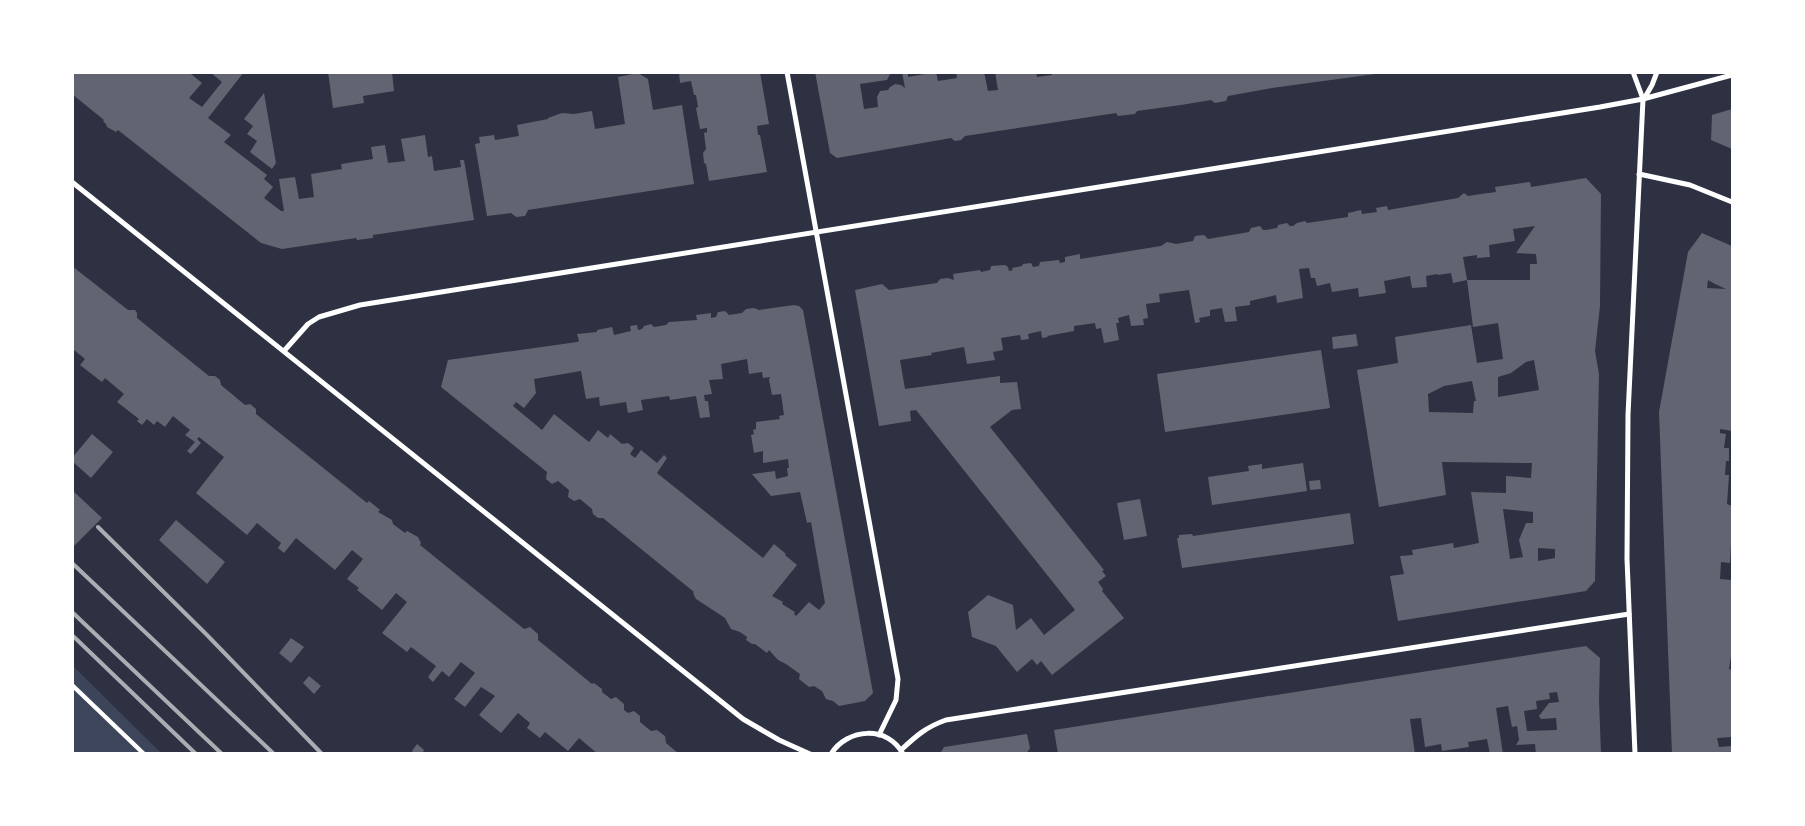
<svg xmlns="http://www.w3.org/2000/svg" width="1805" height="826" viewBox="0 0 1805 826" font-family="'IBM Plex Serif',serif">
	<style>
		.green { fill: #3c4559 }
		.building { fill: #626471; fill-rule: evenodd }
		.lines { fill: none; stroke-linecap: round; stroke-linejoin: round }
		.pedestrian { stroke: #fff; stroke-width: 4.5 }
		.minor { stroke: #fff; stroke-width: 5 }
		.rail { stroke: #abadb3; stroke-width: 4 }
	</style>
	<rect width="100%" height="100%" fill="#2d3142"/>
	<polygon class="green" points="73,666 161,753 73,753"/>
	<g class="building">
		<polygon points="72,72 192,72 191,74 202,83 189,98 202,107 222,82 210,72 244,72 208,118 231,135 224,142 267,175 264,179 273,187 264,198 281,211 284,211 279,179 295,177 299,199 314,197 311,174 342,169 341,164 373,159 371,147 385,145 388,163 405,161 401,139 425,135 428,157 432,156 434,171 461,167 460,160 464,160 474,220 373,235 373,238 357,240 356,238 282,249 261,243 118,130 116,132 107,127 106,124 103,121 104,120 72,94"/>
		<polygon points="328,72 392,72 394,91 363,96 364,103 333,108"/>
		<polygon points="679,72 760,72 769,124 757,126 758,135 760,135 767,172 709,181 706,164 704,163 703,153 706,149 704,133 707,132 707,128 700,129 696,108 698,107 696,95 694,95 691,81 680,83"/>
		<polygon points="815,72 891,72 887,80 860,84 864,109 878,107 877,97 880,91 888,90 890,87 895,84 901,85 905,88 902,72 908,72 908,77 936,72 938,81 957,78 956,72 984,72 988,91 998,90 995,72 1036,72 1037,77 1052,75 1052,72 1375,74 1272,88 1228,96 1226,101 1215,103 1211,100 1181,105 1137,111 1135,114 1118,116 1116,113 965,136 961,140 955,141 951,138 940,140 837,158 830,153"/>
		<polygon points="638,73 648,79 653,110 682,105 694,184 528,210 525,216 516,217 511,213 487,216 475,144 480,143 479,137 494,135 495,140 519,136 517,125 548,119 548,118 562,113 574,114 592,111 595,129 625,124 618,77"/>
		<polygon points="264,93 276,163 272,169 250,152 257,141 247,134 253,126 244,119"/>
		<polygon points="1732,109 1732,149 1711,140 1712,115"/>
		<path d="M 1586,178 L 1601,194 L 1600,306 L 1595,351 L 1599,374 L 1595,581 L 1586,591 L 1398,621 L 1390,576 L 1404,574 L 1400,556 L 1413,555 L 1412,550 L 1453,543 L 1454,548 L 1479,543 L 1471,492 L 1506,493 L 1506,476 L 1531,478 L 1532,463 L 1442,462 L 1446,495 L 1379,507 L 1357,370 L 1398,363 L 1395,337 L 1471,325 L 1477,363 L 1503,359 L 1498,323 L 1473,327 L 1467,280 L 1530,280 L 1530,264 L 1537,264 L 1536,254 L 1516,253 L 1535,226 L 1513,229 L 1515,241 L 1489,245 L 1490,257 L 1477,258 L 1477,255 L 1463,257 L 1467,280 L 1453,283 L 1451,273 L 1438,275 L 1437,274 L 1426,276 L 1427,287 L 1412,288 L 1410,276 L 1384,281 L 1386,293 L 1359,297 L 1358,288 L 1332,292 L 1330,283 L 1317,286 L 1315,278 L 1311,278 L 1309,268 L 1299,269 L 1303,298 L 1277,303 L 1276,295 L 1250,301 L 1250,305 L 1235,307 L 1237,321 L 1225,322 L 1222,308 L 1210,310 L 1210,316 L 1199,318 L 1200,322 L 1195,323 L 1189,290 L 1159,294 L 1160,302 L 1146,304 L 1148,318 L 1143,319 L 1144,325 L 1131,326 L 1129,315 L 1118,318 L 1119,323 L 1116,323 L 1119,340 L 1104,343 L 1101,328 L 1096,329 L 1095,323 L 1074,326 L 1074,331 L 1047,336 L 1048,337 L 1042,338 L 1041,331 L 1028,334 L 1029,339 L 1021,340 L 1020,335 L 1001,338 L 1003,350 L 993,352 L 995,360 L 967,364 L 964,347 L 931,353 L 932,355 L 900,360 L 905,389 L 1000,376 L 1000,383 L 1017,382 L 1021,409 L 1012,410 L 990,427 L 1104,570 L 1102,571 L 1106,576 L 1098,582 L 1103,589 L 1102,591 L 1124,618 L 1052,675 L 1041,661 L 1037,665 L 1032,659 L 1017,672 L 996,646 L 972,637 L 968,612 L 988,595 L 1013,605 L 1016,630 L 1031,618 L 1044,635 L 1075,610 L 916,410 L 910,411 L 911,421 L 879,426 L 855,290 L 882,284 L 889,290 L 937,283 L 940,279 L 948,278 L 954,280 L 953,274 L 980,270 L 981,272 L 990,270 L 991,266 L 1005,265 L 1008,267 L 1009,271 L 1013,270 L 1012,268 L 1022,266 L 1023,264 L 1031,263 L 1033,267 L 1039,266 L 1040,262 L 1059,260 L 1060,263 L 1065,262 L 1065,257 L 1080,254 L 1080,259 L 1161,246 L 1167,242 L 1176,244 L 1193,241 L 1195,236 L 1204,235 L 1208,239 L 1249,232 L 1251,228 L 1260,226 L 1263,230 L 1266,230 L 1277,228 L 1278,225 L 1287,223 L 1290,226 L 1293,226 L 1297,223 L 1305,221 L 1307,223 L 1348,217 L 1348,213 L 1361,210 L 1362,214 L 1377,212 L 1376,208 L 1387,206 L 1388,210 L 1458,198 L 1464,193 L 1468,196 L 1481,194 L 1496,192 L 1495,187 L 1530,182 L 1531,187 ZM 1534,360 L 1539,390 L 1498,397 L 1498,377 L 1511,373 L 1526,362 ZM 1472,381 L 1476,401 L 1474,401 L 1473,413 L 1429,412 L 1428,394 L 1444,386 ZM 1503,509 L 1533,512 L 1533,523 L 1526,523 L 1519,540 L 1523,557 L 1510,559 ZM 1538,548 L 1555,549 L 1555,558 L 1538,561 Z"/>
		<path d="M 1702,233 L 1732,246 L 1732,431 L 1720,429 L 1720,433 L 1726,434 L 1724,448 L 1729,448 L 1729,461 L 1726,461 L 1725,475 L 1729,475 L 1727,504 L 1732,506 L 1731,524 L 1731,528 L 1732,528 L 1732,543 L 1731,543 L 1730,563 L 1721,562 L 1720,579 L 1732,580 L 1732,650 L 1729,669 L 1732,670 L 1732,737 L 1717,738 L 1719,747 L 1732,746 L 1732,754 L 1672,754 L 1659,412 L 1688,252 ZM 1708,280 L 1715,284 L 1726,289 L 1707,288 Z"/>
		<polygon points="72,266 128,310 135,310 137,313 137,318 209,376 215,376 220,380 221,385 245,405 250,404 256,409 256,414 367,503 369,501 380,510 378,512 392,520 393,524 405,533 407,531 418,537 421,543 420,545 524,629 530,627 538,634 538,640 592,684 594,683 602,689 602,692 611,699 616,697 624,704 624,710 628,713 634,711 640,716 640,722 651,731 657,730 665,736 666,743 679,754 598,754 579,738 568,751 545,732 540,738 527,728 530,723 518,713 501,733 479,715 495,696 481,687 465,707 454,699 475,673 461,662 449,677 442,671 433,682 428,677 436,666 411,647 407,652 382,633 407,602 396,593 382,610 357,590 359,588 347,579 363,559 352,550 335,570 296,538 284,553 278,548 281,543 257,523 247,535 196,493 224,457 199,437 197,439 201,443 191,454 187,451 195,442 185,435 190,430 173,416 165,427 157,421 154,425 147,419 142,425 137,421 139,419 117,402 124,394 105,378 102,382 80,365 85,359 74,350 72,352"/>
		<path d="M 794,305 L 799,306 L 803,310 L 873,693 L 865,701 L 839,706 L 833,701 L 826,699 L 822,691 L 814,686 L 809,687 L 799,679 L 800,674 L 786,664 L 778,660 L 769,650 L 767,653 L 755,644 L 752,644 L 746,640 L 747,637 L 740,632 L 731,629 L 725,618 L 696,599 L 693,593 L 694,592 L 603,518 L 598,518 L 593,514 L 592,509 L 580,499 L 574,501 L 568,497 L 569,490 L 558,481 L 552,484 L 546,479 L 547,472 L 441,387 L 448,360 L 577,342 L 579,341 L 577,334 L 597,332 L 597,330 L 612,327 L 614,335 L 631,331 L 630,326 L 637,325 L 638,330 L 642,329 L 644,326 L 651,324 L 654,327 L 666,325 L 669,322 L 697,320 L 696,315 L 711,313 L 711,318 L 716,317 L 718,312 L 725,311 L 729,315 L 742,313 L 746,309 L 754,308 L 759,310 ZM 747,359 L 749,374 L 762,372 L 763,378 L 770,377 L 769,380 L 772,395 L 781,394 L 784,415 L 779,416 L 780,419 L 756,422 L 756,429 L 753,430 L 754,434 L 751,435 L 754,453 L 763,451 L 763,463 L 788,459 L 789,468 L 787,468 L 788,476 L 776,479 L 775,471 L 752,474 L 771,496 L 800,492 L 807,523 L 811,522 L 825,603 L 819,610 L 809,602 L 796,616 L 794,614 L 795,612 L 782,604 L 783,602 L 772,596 L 797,565 L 785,555 L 786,554 L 774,544 L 763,558 L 657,473 L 667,458 L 664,455 L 657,463 L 641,450 L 635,458 L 630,454 L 634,448 L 628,443 L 622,444 L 610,434 L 608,438 L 598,430 L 589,442 L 554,414 L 542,430 L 513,406 L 516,402 L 524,408 L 536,393 L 534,379 L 581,371 L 586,399 L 599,397 L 600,406 L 626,402 L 628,413 L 643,410 L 641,400 L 669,396 L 670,400 L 696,396 L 700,418 L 710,417 L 708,401 L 705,401 L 704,395 L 712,394 L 709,380 L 723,379 L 721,364 Z"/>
		<polygon points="1356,334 1358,346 1333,349 1332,337"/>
		<polygon points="1321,350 1330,408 1165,432 1157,374"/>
		<polygon points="92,434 113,452 91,478 72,461 72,458"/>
		<polygon points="1303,463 1307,491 1212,505 1208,477 1249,471 1248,466 1262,464 1262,469"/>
		<polygon points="1320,480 1321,489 1310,490 1309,481"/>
		<polygon points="72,490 102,518 72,548"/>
		<polygon points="1140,499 1147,536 1124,540 1117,503"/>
		<polygon points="1350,513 1354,544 1182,568 1177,538 1179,538 1179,535 1192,534 1193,536"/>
		<polygon points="176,520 225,562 207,584 159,540"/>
		<polygon points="291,638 304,647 291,663 279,653"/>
		<path d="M 1586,646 L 1600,658 L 1599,700 L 1601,754 L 1536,754 L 1535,744 L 1516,745 L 1519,740 L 1517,726 L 1512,727 L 1508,706 L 1496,708 L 1503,754 L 1490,754 L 1487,739 L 1468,742 L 1469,747 L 1442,751 L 1441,744 L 1425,747 L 1421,718 L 1410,719 L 1415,754 L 1058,754 L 1054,730 ZM 1557,692 L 1559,702 L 1549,703 L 1539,716 L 1541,719 L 1556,718 L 1557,730 L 1527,731 L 1524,711 L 1537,709 L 1536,701 L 1550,699 L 1549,693 Z"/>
		<polygon points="309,676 321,686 314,694 303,683"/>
		<polygon points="1027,734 1030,748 1026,754 940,754 944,747"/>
		<polygon points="417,744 424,750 422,754 415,754 412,751"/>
	</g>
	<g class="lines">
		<polyline class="pedestrian" points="72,685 144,754"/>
		<g class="minor">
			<polyline points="787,72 898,679 896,700 879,735"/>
			<polyline points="1633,72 1643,99 1628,415 1627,559 1635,754"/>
			<polyline points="1644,99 1652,85 1657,72"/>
			<polyline points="1639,174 1690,185 1732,202"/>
			<polyline points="72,182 743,719 779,740 810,754"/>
			<polyline points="284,351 308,324 319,317 360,305 1600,107 1643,99 1732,75"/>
			<path d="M 901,750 C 916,736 926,727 946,720 L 1629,614"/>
			<path d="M 831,754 C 847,728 888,725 903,754"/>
		</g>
		<g class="rail">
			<polyline points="98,527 207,635 322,754"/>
			<polyline points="72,563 274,754"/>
			<polyline points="72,612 222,754"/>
			<polyline points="72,635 196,754"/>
		</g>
	</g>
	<rect width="1805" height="826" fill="none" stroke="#ffffff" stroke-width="148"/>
</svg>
